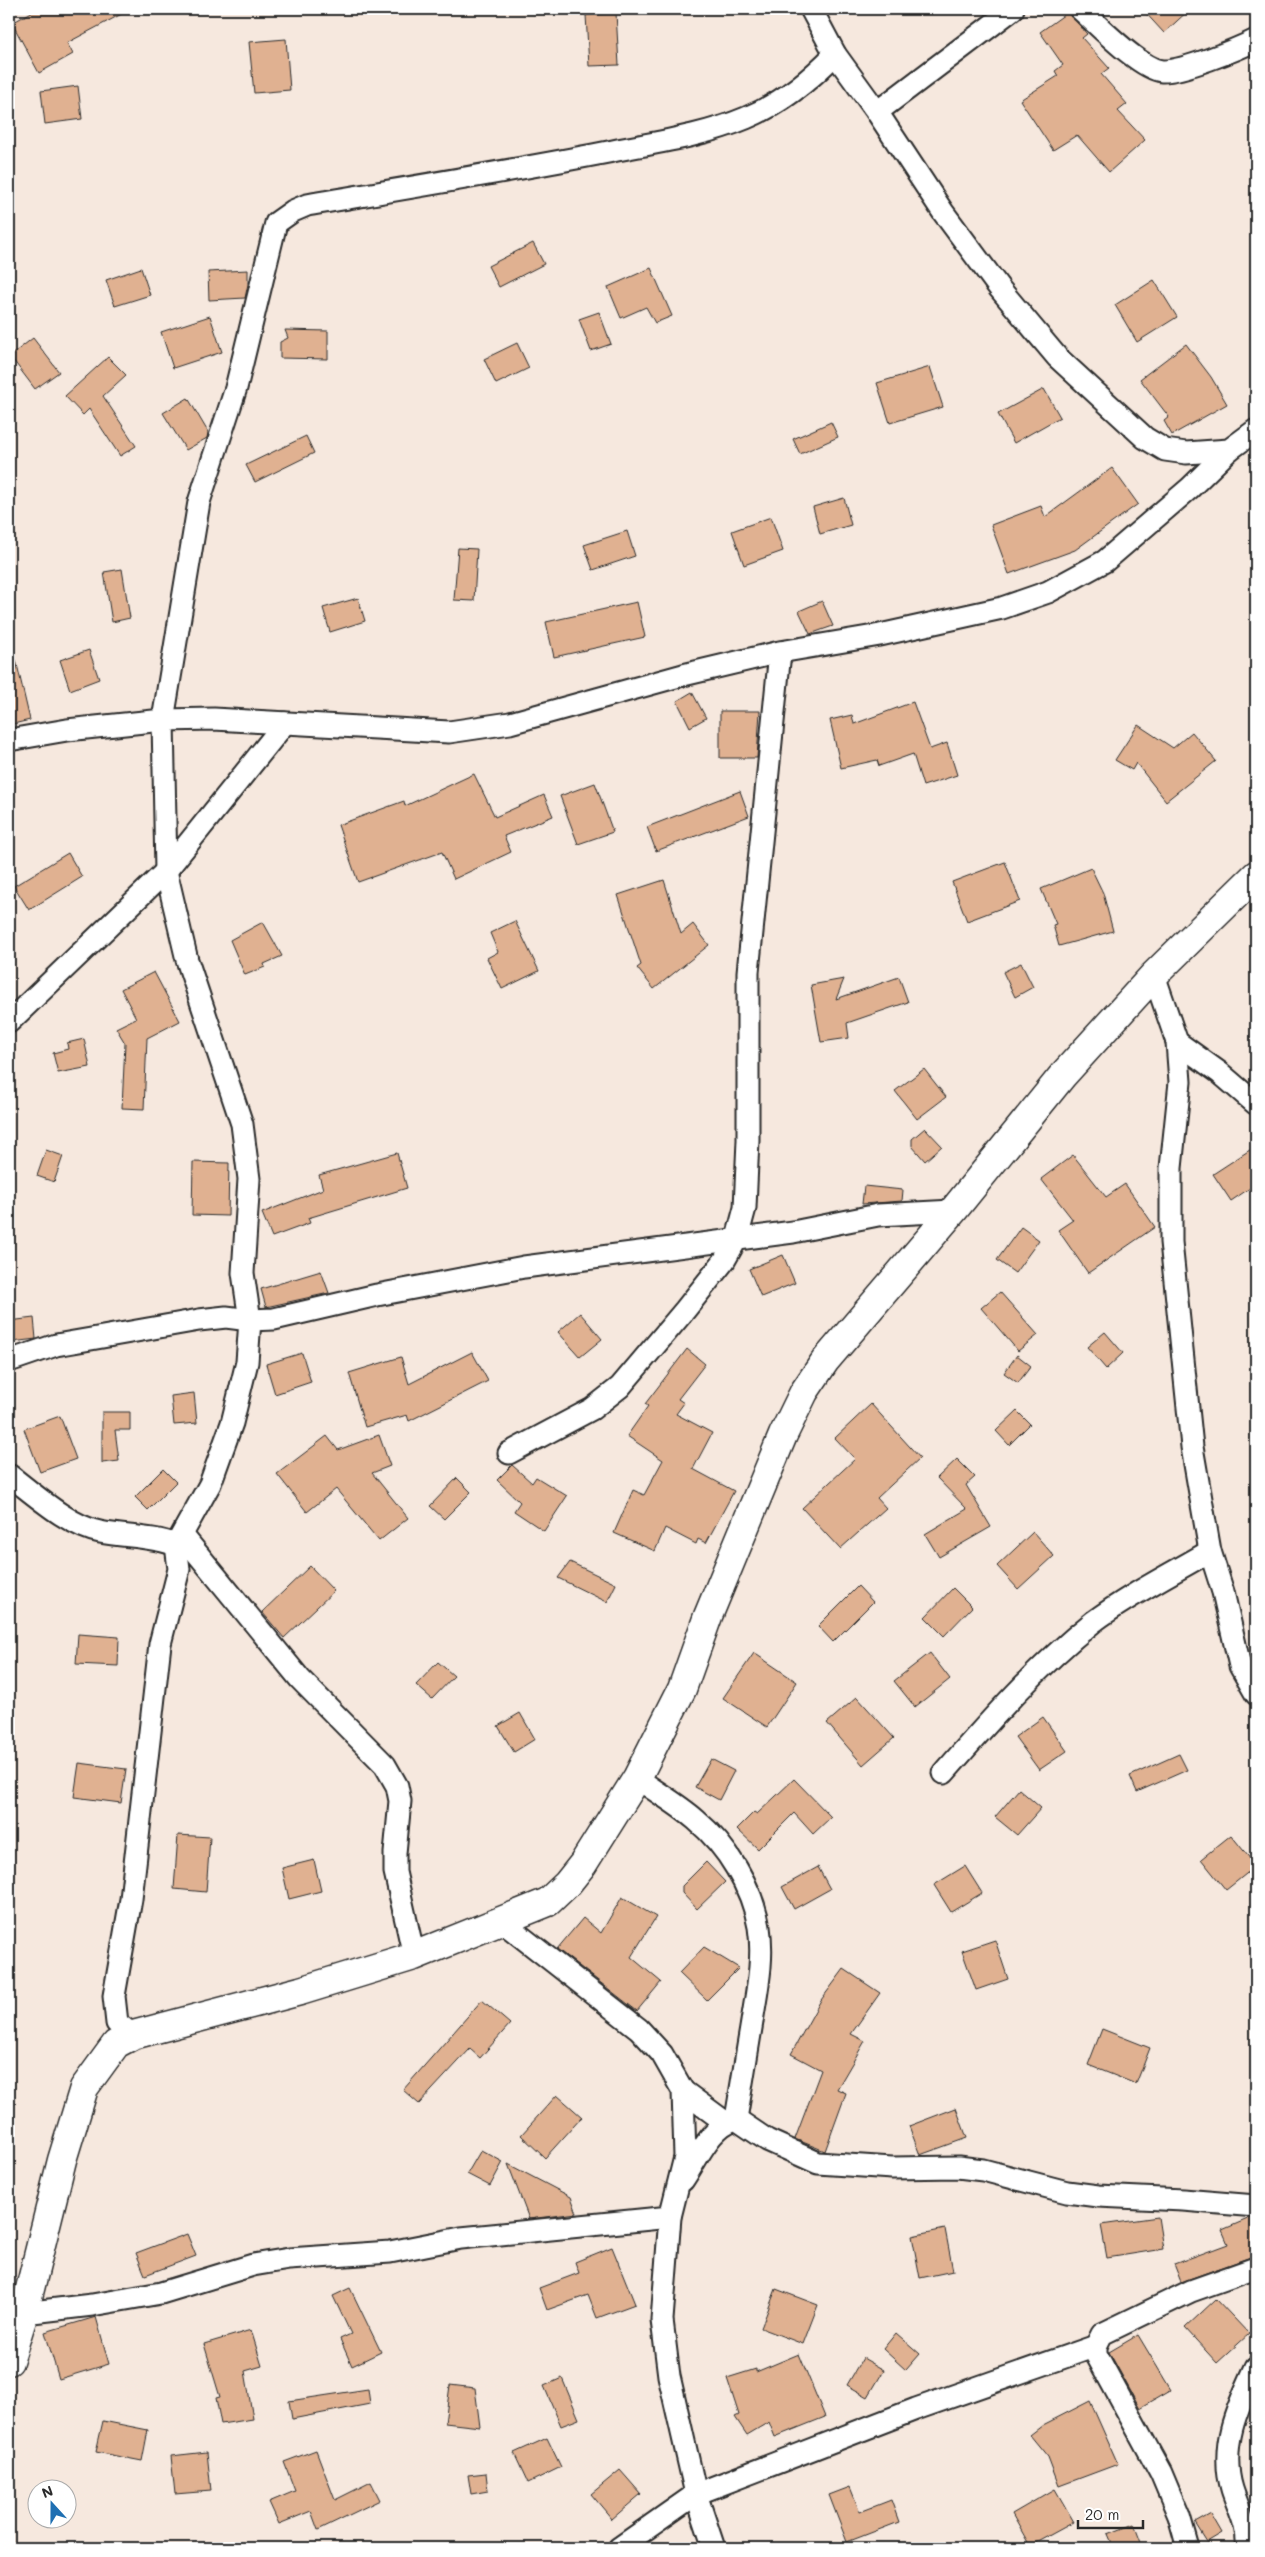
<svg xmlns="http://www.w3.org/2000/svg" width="1265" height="2557" viewBox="0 0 1265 2557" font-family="Mali,sans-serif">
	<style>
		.building { fill: #e0b191; stroke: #2b2b2b }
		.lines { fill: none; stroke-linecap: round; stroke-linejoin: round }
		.minor-casing { stroke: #2b2b2b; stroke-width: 25 }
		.tertiary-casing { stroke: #2b2b2b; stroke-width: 31 }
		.minor { stroke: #fff; stroke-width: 21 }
		.tertiary { stroke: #fff; stroke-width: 28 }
	</style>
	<rect width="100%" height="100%" fill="#f6e8de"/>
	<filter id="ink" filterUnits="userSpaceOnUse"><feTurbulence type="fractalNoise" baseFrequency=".02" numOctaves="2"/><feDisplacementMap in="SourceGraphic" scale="10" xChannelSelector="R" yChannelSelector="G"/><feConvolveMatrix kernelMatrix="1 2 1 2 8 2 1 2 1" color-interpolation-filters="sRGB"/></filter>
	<g filter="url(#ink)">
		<g class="building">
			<polygon points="37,9 131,9 67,43 73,54 39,73 12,23"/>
			<polygon points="1142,9 1190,9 1164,33"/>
			<polygon points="1068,12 1087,34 1082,38 1109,68 1101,74 1127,104 1118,111 1145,140 1109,172 1077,135 1053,150 1020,100 1058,76 1055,71 1063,65 1040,32"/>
			<polygon points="616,13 619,65 589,66 586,15"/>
			<polygon points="286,39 290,90 254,93 249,42"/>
			<polygon points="78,86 82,119 45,124 41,91"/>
			<polygon points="533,243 544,264 499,287 488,266"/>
			<polygon points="141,268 150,295 115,306 106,280"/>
			<polygon points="651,268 672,316 655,323 646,307 621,318 608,287"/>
			<polygon points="248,270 248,284 245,298 209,300 208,272"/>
			<polygon points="1154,280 1177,317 1137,342 1115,305"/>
			<polygon points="599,312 611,344 591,351 579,319"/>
			<polygon points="210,316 222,352 173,368 161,332"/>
			<polygon points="285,330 328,331 328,359 280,358 280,342 288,338"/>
			<polygon points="33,338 59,372 35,389 10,356"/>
			<polygon points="517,343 529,368 496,384 484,359"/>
			<polygon points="1186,344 1211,377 1227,404 1172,435 1164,421 1169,417 1140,379"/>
			<polygon points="108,357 126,375 103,396 136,446 120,456 89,409 83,415 65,396"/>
			<polygon points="930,367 943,407 890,423 877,383"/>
			<polygon points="1044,389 1060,417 1014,443 998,414"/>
			<polygon points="188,398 208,432 207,438 186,450 163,413"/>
			<polygon points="831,422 838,437 800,454 793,439"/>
			<polygon points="306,436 314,453 255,482 246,465"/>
			<polygon points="1112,468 1138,504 1075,550 1009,574 991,525 1041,506 1045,517"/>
			<polygon points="844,498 851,525 820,534 813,507"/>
			<polygon points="771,517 783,551 744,565 732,531"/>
			<polygon points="627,531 635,556 593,570 584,545"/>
			<polygon points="458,548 477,549 474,601 454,600"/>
			<polygon points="122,569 130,618 112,622 104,572"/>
			<polygon points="358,598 365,621 330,632 323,608"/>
			<polygon points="822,601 833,626 810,634 799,611"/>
			<polygon points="637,602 645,637 554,657 546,622"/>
			<polygon points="89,650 99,679 70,690 60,660"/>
			<polygon points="16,660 30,720 9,725 9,661"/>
			<polygon points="692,692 706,718 690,727 677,701"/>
			<polygon points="913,702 930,749 947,743 957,775 923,786 913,754 879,766 877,760 841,768 830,720 852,715 854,724"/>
			<polygon points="720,711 760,711 757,758 720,758"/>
			<polygon points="1138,725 1173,748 1192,732 1216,761 1166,801 1136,763 1132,770 1115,760"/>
			<polygon points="474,774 495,817 544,795 553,816 504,836 511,852 454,879 442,852 358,882 338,825 404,801 405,806"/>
			<polygon points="595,783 613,832 578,844 560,796"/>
			<polygon points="740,791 749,816 656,851 647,827"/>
			<polygon points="68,853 82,877 29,910 14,886"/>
			<polygon points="1005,862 1020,901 967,921 952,882"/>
			<polygon points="1091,868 1103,893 1113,931 1059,946 1053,925 1056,924 1041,889"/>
			<polygon points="664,880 681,934 693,924 709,945 654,989 637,968 641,965 618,895"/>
			<polygon points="515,921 539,971 502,989 487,958 498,952 490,933"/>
			<polygon points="263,922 282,956 264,964 265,967 245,975 230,940"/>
			<polygon points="1021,963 1033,987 1015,997 1003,972"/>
			<polygon points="154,972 180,1021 147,1038 144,1109 122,1108 125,1043 116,1028 136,1018 121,989"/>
			<polygon points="899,977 908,1002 847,1023 849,1038 821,1042 811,985 844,979 836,999"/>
			<polygon points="84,1039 90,1067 58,1073 53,1053 68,1049 67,1043"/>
			<polygon points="924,1069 946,1097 917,1119 895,1091"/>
			<polygon points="925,1128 942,1146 925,1161 912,1146 912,1139"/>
			<polygon points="1256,1146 1256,1184 1231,1201 1213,1174"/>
			<polygon points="46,1150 63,1156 54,1182 37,1176"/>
			<polygon points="397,1153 407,1188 308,1218 310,1223 272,1237 262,1213 323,1189 319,1175"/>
			<polygon points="1073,1155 1106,1197 1125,1184 1155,1227 1088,1273 1058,1230 1073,1220 1041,1179"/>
			<polygon points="193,1162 229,1163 228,1216 192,1215"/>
			<polygon points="864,1186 903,1190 902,1201 862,1204"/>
			<polygon points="1021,1227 1039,1240 1015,1273 997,1260"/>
			<polygon points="783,1255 795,1283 761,1297 749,1269"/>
			<polygon points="321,1271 329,1293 266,1307 261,1289"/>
			<polygon points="1000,1292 1038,1335 1018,1351 981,1308"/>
			<polygon points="580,1313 602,1339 580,1357 558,1332"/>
			<polygon points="34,1318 36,1339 12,1342 9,1321"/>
			<polygon points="1105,1332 1123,1353 1106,1369 1087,1347"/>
			<polygon points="687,1349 705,1364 678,1399 684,1403 676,1414 712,1433 693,1469 734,1491 706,1543 698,1539 696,1544 665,1528 655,1551 614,1533 633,1490 644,1495 663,1460 627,1436 648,1406 645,1404"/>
			<polygon points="472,1352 488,1381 409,1421 407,1415 365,1427 349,1373 401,1357 409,1384"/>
			<polygon points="302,1353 311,1382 275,1394 266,1364"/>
			<polygon points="1017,1355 1031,1366 1018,1383 1004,1373"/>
			<polygon points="194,1393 197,1423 174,1425 171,1396"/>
			<polygon points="871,1404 920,1458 877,1498 886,1508 840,1549 802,1508 855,1459 835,1438"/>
			<polygon points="1017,1411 1030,1424 1009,1445 996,1431"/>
			<polygon points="102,1412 130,1412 130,1430 115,1430 119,1461 102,1463"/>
			<polygon points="60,1416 76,1459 40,1472 24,1429"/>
			<polygon points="379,1435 390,1466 372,1473 408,1518 379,1541 336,1489 307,1512 277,1474 327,1436 338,1450"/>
			<polygon points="957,1459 975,1477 966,1485 991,1527 939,1557 925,1534 967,1509 937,1478"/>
			<polygon points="512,1465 532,1483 536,1477 567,1496 544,1531 514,1511 520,1502 497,1480"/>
			<polygon points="163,1469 176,1482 148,1510 135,1497"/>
			<polygon points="457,1478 471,1492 444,1519 430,1506"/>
			<polygon points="1033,1532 1054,1556 1018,1589 997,1566"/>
			<polygon points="570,1562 616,1584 607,1602 558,1578"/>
			<polygon points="310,1566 334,1591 284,1638 262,1612"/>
			<polygon points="858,1586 873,1602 833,1642 818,1626"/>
			<polygon points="953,1588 972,1607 944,1636 925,1617"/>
			<polygon points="78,1634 119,1637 118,1666 76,1664"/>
			<polygon points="754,1653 797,1682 767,1727 723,1698"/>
			<polygon points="930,1653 950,1679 915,1707 894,1681"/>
			<polygon points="438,1662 454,1676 432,1699 416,1685"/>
			<polygon points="857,1697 894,1738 863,1765 827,1723"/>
			<polygon points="520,1713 535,1739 514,1752 498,1726"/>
			<polygon points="1043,1717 1067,1751 1039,1770 1015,1737"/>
			<polygon points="1179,1754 1187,1770 1137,1792 1130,1776"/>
			<polygon points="711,1759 734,1771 719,1800 695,1787"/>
			<polygon points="79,1763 126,1769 121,1803 74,1797"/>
			<polygon points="794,1779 831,1817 813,1834 794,1813 758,1849 737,1829 754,1812 757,1814"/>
			<polygon points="1019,1789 1041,1808 1017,1835 995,1817"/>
			<polygon points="178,1835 210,1837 206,1892 174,1889"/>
			<polygon points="1231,1835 1256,1866 1226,1890 1201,1859"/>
			<polygon points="314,1860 321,1891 289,1899 282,1868"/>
			<polygon points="706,1862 725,1882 697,1909 682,1893 682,1886"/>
			<polygon points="965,1866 982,1893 951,1912 934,1885"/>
			<polygon points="818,1867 830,1889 794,1909 782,1887"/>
			<polygon points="622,1897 656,1917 631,1957 661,1982 637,2011 557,1949 583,1918 601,1933"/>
			<polygon points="995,1940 1008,1979 976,1990 962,1951"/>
			<polygon points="704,1947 739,1968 707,2000 679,1973"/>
			<polygon points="844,1969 880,1993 851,2034 865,2041 837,2089 846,2093 825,2151 795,2139 821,2070 791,2054 821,2000"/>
			<polygon points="482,2000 510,2024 480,2058 470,2049 419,2104 403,2090"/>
			<polygon points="1102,2029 1150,2048 1136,2084 1088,2065"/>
			<polygon points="557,2095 582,2117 545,2158 521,2135"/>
			<polygon points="956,2108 967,2138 920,2155 909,2126"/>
			<polygon points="481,2150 503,2162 490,2186 467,2174"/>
			<polygon points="508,2164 571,2197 577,2213 529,2219"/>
			<polygon points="1158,2217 1163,2249 1107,2258 1101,2225"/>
			<polygon points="1250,2218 1256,2218 1256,2255 1181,2282 1174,2264 1228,2244 1222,2230"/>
			<polygon points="945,2229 953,2271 920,2278 912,2236"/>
			<polygon points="187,2234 196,2256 145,2275 136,2253"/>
			<polygon points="612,2247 635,2304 597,2318 588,2295 547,2310 539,2288 579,2273 575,2262"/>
			<polygon points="350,2288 381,2352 352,2366 340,2339 351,2334 333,2296"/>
			<polygon points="776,2289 818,2305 803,2344 761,2328"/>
			<polygon points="1216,2299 1249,2334 1217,2363 1185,2328"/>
			<polygon points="96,2317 109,2364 59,2379 45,2332"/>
			<polygon points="251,2330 262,2366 245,2371 253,2419 221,2424 216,2398 220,2397 204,2344"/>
			<polygon points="896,2333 920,2354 906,2370 883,2349"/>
			<polygon points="1138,2335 1171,2390 1140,2408 1109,2352"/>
			<polygon points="799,2354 825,2417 775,2437 769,2422 747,2435 735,2417 739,2415 727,2378 756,2369 756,2372"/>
			<polygon points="863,2358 884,2370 868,2397 847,2385"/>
			<polygon points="562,2378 579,2419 561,2426 544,2386"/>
			<polygon points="450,2385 475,2388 480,2427 445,2423"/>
			<polygon points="368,2389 370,2404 292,2419 289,2401"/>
			<polygon points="1090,2401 1118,2464 1059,2486 1048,2457 1030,2435 1043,2425"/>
			<polygon points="103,2421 148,2430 142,2461 96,2452"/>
			<polygon points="547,2438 561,2467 528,2483 514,2453"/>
			<polygon points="316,2450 335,2500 371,2482 380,2500 318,2530 311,2511 279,2524 269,2502 295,2491 284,2462"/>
			<polygon points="207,2452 211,2491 175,2494 171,2456"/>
			<polygon points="620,2470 641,2494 612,2519 591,2494"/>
			<polygon points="486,2473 488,2491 471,2494 468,2475"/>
			<polygon points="850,2487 860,2512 891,2500 899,2522 847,2542 829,2495"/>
			<polygon points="1055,2489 1074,2522 1030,2546 1012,2514"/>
			<polygon points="1211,2514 1222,2533 1207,2542 1195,2523"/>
			<polygon points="1134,2524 1143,2548 1114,2548 1108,2534"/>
		</g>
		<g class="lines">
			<g class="minor-casing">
				<g id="minor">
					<polyline points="811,9 835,54 877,112 943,212 1000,289 1057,357 1145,438 1165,450 1186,453 1229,450 1256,430"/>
					<path d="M 1080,9 C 1097,24 1140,69 1162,71 C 1181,72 1238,49 1256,40"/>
					<polyline points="877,112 1013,9"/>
					<polyline points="9,740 67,730 163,720 214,719 449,732 510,723 683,675 780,652 880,635 1002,608 1048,592 1105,561 1190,488 1229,450"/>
					<polyline points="1154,975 1177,1042 1180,1082 1171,1168 1171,1242 1192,1447 1210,1551 1223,1592 1240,1666 1256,1694"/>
					<polyline points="9,1022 166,871 285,723"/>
					<polyline points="1177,1042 1220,1073 1256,1104"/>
					<polyline points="9,1361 56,1345 91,1339 199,1320 226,1317 250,1320 274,1319 377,1295 524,1267 793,1232 878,1215 953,1211"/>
					<polyline points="509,1453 592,1409 620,1387 685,1310 724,1261 737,1238 745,1208 748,1140 748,972 780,652"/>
					<path d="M 9,1475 C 34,1494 69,1526 100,1532 C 126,1537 152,1536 176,1545"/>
					<polyline points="183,1536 300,1679 385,1765 397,1786 400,1801 395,1853 395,1872 414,1956"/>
					<path d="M 176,1545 L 210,1484 L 232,1423 L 247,1362 L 250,1320 L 243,1273 L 249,1179 L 242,1124 L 187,960 L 166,871 L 163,720 L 199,502 L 236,388 L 276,223 L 293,211 L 307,205 C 406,188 505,172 603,153 C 651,143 701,137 746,118 C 781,104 809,81 835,54"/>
					<path d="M 944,1773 C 991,1719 1037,1667 1093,1622 C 1129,1595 1171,1574 1210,1551"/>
					<path d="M 637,1778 C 656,1792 678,1804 696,1820 C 727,1846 752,1887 759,1927 C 764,1959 757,1990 752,2022 C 747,2054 741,2087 736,2119"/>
					<polyline points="500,1920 639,2029 662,2054 683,2091 685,2157 670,2217 662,2320 669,2376 696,2494 714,2548"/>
					<polyline points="133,2035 117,2023 114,1996 131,1899 160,1644 179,1569 176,1545"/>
					<polyline points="683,2091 725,2122"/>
					<path d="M 683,2180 C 697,2160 711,2125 736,2119 L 767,2140 L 818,2163 L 892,2168 L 958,2167 L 983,2170 L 1067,2192 L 1098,2196 L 1183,2200 L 1256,2206"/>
					<polyline points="24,2313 92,2305 161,2293 253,2265 289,2259 390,2252 461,2238 670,2217"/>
					<polyline points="619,2548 696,2494 916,2409 1096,2346"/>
					<polyline points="1188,2548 1179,2516 1161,2473 1096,2354 1096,2346 1102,2334 1191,2291 1256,2268"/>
					<path d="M 1247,2548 C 1249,2528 1238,2508 1232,2489 C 1219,2445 1238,2406 1256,2367"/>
				</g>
			</g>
			<g class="tertiary-casing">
				<polyline id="tertiary" points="9,2361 24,2313 62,2160 84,2088 116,2044 133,2035 300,1991 414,1956 548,1902 567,1884 583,1864 637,1778 682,1689 708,1616 783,1435 804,1392 825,1361 953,1211 1063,1075 1154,975 1256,875"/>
			</g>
			<use href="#minor" class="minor"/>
			<use href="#tertiary" class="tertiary"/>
		</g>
	</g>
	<rect width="1265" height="2557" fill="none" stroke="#fff" stroke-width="30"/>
	<rect x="15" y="15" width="1235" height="2527" fill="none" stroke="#2b2b2b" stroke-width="2" filter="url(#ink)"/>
	<g transform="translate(52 2504) rotate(339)"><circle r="24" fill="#ffffff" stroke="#aaaaaa"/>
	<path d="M0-4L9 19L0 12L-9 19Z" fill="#1f6fb2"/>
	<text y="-8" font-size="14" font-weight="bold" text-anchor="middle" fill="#2b2b2b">N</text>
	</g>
	<path d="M1078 2520v8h65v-8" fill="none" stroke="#2b2b2b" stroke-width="2.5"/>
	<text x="1085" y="2520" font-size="15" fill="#2b2b2b" stroke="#ffffff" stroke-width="4" paint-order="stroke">20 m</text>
</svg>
